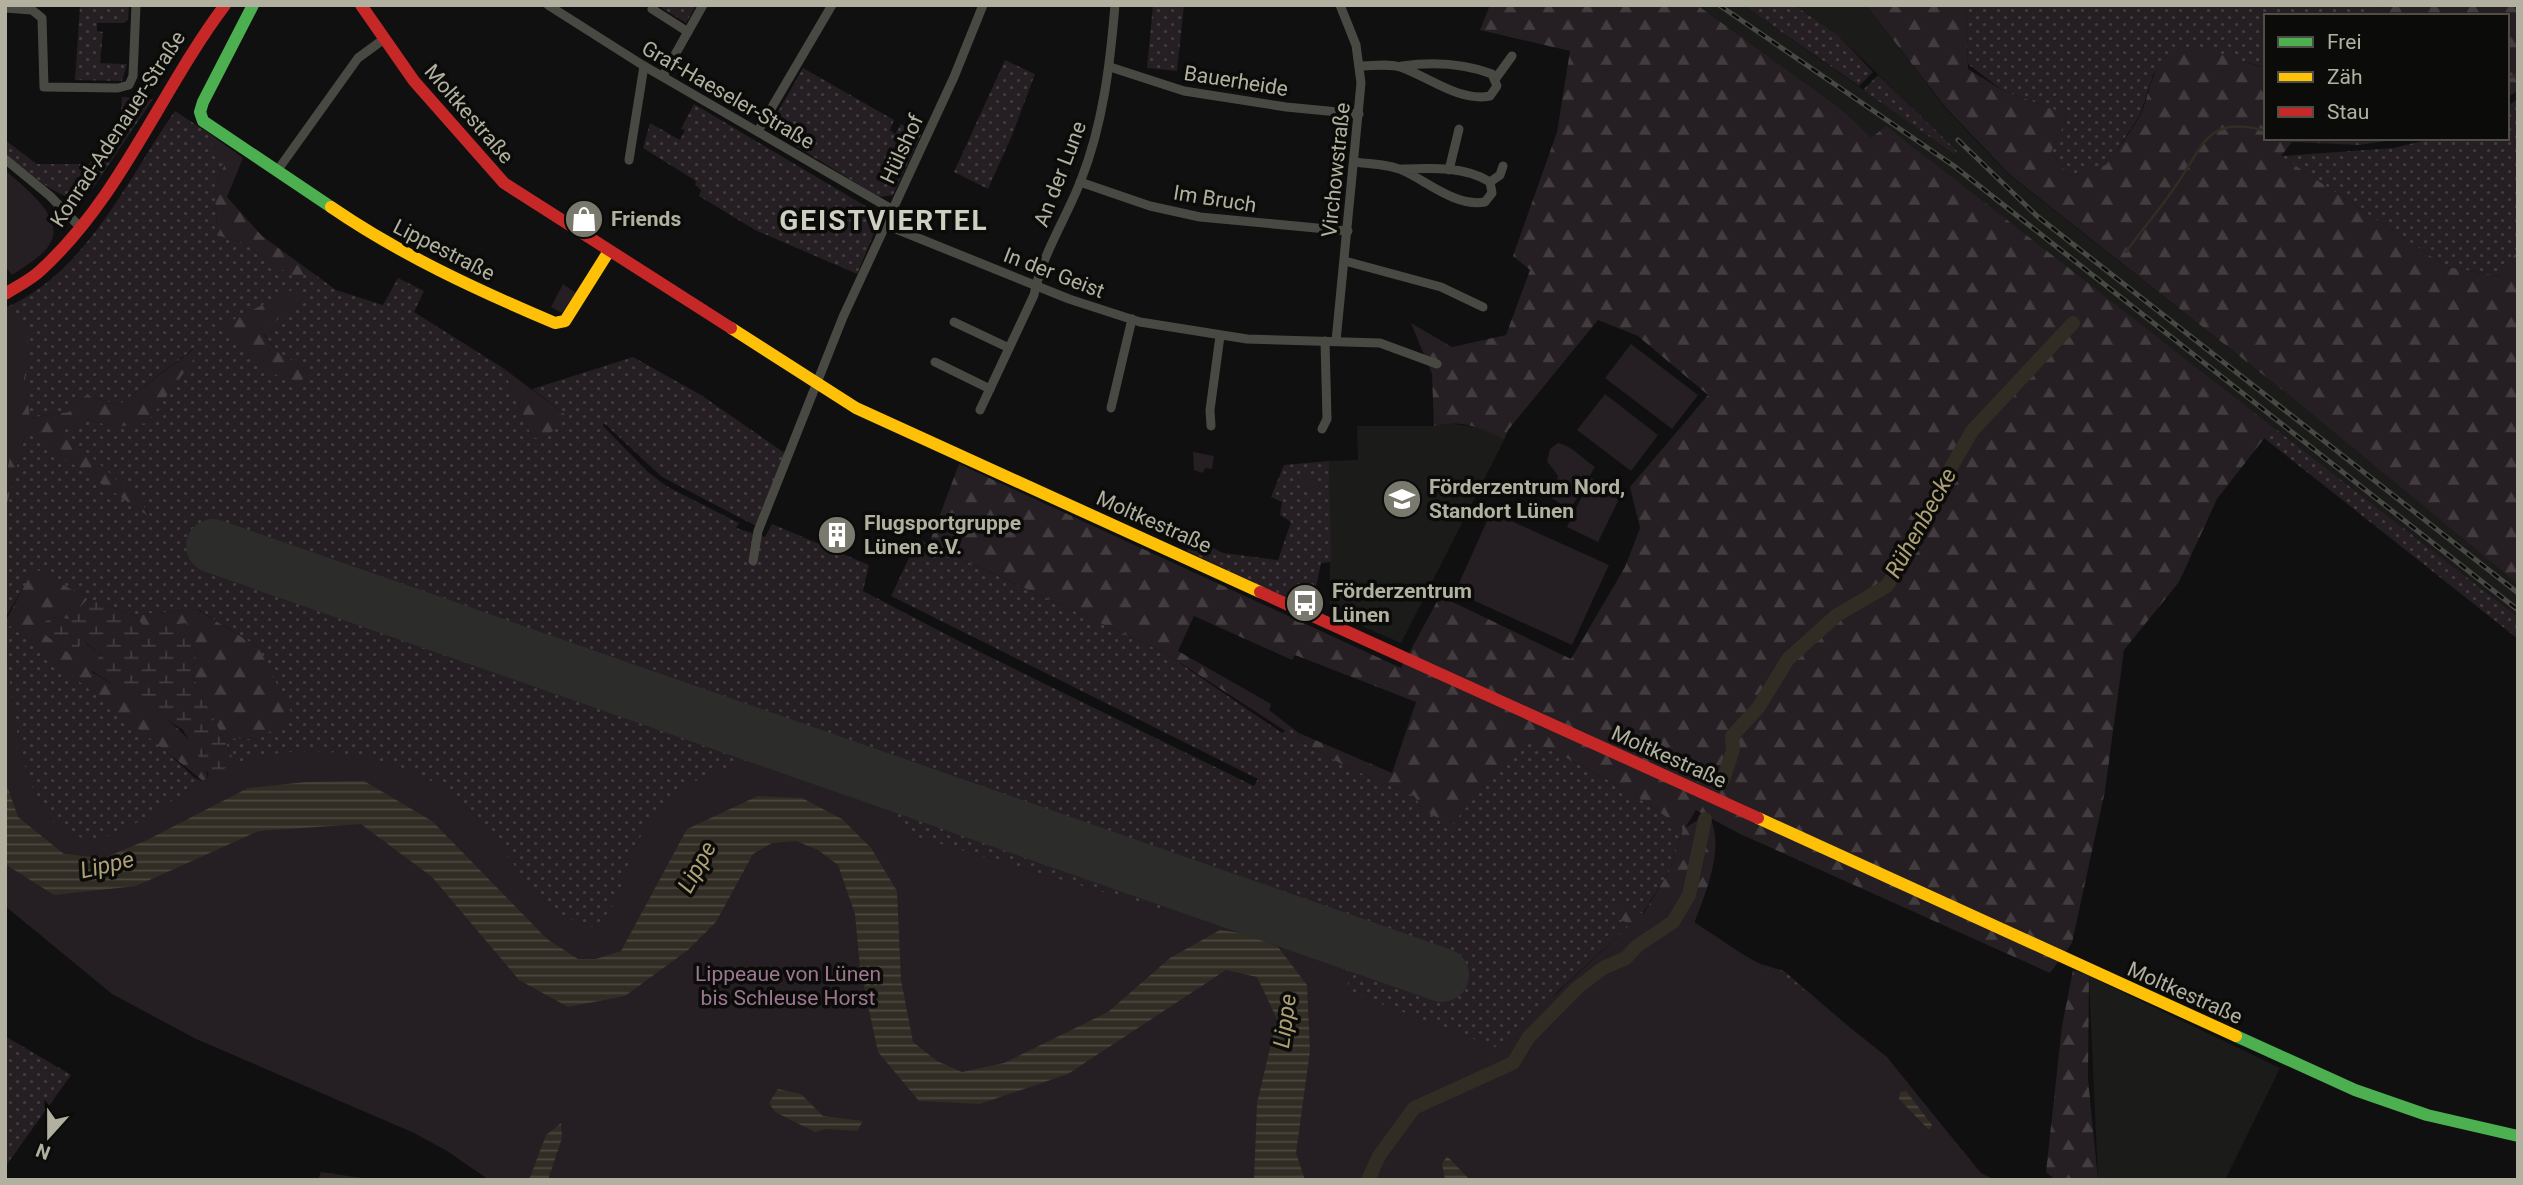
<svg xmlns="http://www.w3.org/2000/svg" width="2523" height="1185" viewBox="0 0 2523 1185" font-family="Roboto,sans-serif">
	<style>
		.built { fill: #1b1c1a }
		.grass { fill: url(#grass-dots); fill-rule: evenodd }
		.forest { fill: url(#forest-firs) }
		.wetland { fill: url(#wetland-marsh) }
		.park { fill: #251e22 }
		.water { fill: url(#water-rules) }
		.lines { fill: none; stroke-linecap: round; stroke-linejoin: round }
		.stream { stroke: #312d24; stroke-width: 2.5 }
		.river { stroke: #312d24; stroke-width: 14 }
		.runway { stroke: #2c2c2a; stroke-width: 54 }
		.street { stroke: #494944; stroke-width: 9 }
		.fast { stroke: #4caf50; stroke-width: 12 }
		.slow { stroke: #ffc107; stroke-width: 12 }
		.jam { stroke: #c62828; stroke-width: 12 }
		.rail-casing { stroke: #484844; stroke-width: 5 }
		.rail { stroke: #0b0c0a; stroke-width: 2.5; stroke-dasharray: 8; stroke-linecap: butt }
		.labels { text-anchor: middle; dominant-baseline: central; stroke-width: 7; stroke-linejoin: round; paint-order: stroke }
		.street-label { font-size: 21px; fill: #b2b1a0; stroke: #0b0c0a }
		.poi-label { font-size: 21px; font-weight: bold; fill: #b2b1a0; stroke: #0b0c0a; text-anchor: start }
		.park-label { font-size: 21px; fill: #9d7790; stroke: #0b0c0a }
		.water-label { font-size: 23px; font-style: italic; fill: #aea076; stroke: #0b0c0a }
		.district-label { font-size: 28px; font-weight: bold; letter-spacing: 2px; fill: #cecec1; stroke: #0b0c0a }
	</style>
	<defs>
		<pattern id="grass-dots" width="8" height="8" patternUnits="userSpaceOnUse" patternTransform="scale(1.75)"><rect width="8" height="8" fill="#251e22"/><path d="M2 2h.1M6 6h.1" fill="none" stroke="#423c3f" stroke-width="1.8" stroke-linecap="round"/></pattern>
		<pattern id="forest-firs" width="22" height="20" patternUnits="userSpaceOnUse" patternTransform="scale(1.75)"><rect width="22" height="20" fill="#251e22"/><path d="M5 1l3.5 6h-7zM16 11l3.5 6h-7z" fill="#423c3f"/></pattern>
		<pattern id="wetland-marsh" width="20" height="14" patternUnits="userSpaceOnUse" patternTransform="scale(1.75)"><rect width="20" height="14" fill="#251e22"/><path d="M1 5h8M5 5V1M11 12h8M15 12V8" fill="none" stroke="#423c3f"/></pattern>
		<pattern id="water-rules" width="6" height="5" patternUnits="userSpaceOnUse" patternTransform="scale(1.75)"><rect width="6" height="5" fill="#312d24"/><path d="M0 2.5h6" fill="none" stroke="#4c4940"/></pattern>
	</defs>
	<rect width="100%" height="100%" fill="#101010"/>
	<g class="built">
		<polygon points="1697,5 1743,5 1954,154 1956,151 1838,35 1794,5 1866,5 1945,108 2009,175 2295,400 2518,583 2518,617 1886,127 1871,139 1840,108"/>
		<polygon points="1447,423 1482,428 1504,440 1401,643 1330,612 1329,461 1358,460 1357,426 1434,426"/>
		<polygon points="2089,976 2280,1068 2225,1180 2098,1180"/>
	</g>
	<g class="grass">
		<polygon points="80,5 129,5 128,20 124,23 97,23 97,31 103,32 100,63 127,64 122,81 75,80"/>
		<polygon points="663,5 696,5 686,23 662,8"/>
		<polygon points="1153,5 1184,5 1177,71 1147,68"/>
		<polygon points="1743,5 1794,5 1838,35 1873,72 1859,86"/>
		<polygon points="1966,5 2381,5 2367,16 2266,16 2264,67 2199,50 2164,59 2153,75 2140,115 2106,166 2069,176 2051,152 2068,115 2002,90 1968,64"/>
		<polygon points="1005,60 1035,74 1013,133 988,189 954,172"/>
		<polygon points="803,68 894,120 890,130 895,134 901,124 921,135 893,195 879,197 768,129"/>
		<polygon points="1878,75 1957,151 1954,154 1863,90"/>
		<path d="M 122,97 L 153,99 L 93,188 L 78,199 C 53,197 26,169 5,154 L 5,140 L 37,164 L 89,164 L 120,124 Z"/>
		<polygon points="2518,99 2518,250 2500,276 2447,267 2281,156 2393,148 2436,138 2507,138 2507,106"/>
		<polygon points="694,104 877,213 879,222 857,274 755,230 699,196 701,190 695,185 696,181 643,148 650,123 680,140 685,130 681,129"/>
		<path d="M 175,111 L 207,132 L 224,166 L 214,188 L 217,223 L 213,234 L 241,242 L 300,281 L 306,268 L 336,290 L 383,305 L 398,278 L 424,291 L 414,312 L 503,368 L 532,437 L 567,416 L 532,389 L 633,357 L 701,395 L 786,454 L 756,526 L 662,477 L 604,423 L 603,426 L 649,473 L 668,487 L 739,523 L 736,528 L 765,537 L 772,524 L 869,565 L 863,591 L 984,654 L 1254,786 L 1258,779 L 891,596 L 918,539 L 1165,653 L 1282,733 L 1291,727 L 1299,733 L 1297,739 L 1345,766 L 1414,796 L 1424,810 L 1525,738 C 1581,764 1634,792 1683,829 L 1670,870 L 1642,914 L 1620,905 L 1631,924 L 1554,995 L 1751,961 L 1784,971 L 1889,1061 L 1981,1173 L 1995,1180 L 1305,1180 L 620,952 L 248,788 L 223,738 L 259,739 L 259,648 L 198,609 L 134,615 L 88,599 L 35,569 L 5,618 L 5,511 L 26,431 L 150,516 L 139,500 L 62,431 L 88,419 L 114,427 L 196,347 L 119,405 L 86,395 L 69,412 L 29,418 L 25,381 L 5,422 L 5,308 C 87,272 126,181 175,111 ZM 300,297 L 263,333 L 277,351 L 309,372 L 298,384 L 225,325 Z"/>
		<polygon points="2273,427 2518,617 2518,639 2264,438"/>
		<polygon points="1329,461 1331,562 1321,563 1314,597 1296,603 1187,551 1191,537 1223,553 1278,560 1291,522 1280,515 1282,502 1271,497 1284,465"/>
		<polygon points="5,622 155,741 194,777 208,784 208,773 231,795 64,854 5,780"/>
		<polygon points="5,1036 71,1075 5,1167"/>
		<polygon points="321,1172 375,1180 318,1180"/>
	</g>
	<g class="forest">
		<path d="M 1490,5 L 1697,5 L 1840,108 L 1871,138 L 1886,126 L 2273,427 L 2217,499 L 2179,582 L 2124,650 L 2105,791 L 2072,943 L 2050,973 L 1738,833 L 1696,810 L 1685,828 L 1702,817 L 1712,822 C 1724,857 1701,903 1690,935 L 1554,996 L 1631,924 L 1615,918 L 1620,904 L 1643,914 L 1670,870 L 1683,829 C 1634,792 1581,764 1525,738 L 1451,826 L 1424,810 L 1414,796 L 1345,766 L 1297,739 L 1299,733 L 1392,773 L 1416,702 L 1295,655 L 1292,660 L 1194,616 L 1178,651 L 1271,704 L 1269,710 L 1291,727 L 1287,732 L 1165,653 L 929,544 L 959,464 L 1401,668 L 1440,596 L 1571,659 L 1625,567 L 1640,528 L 1630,487 L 1708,395 L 1638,336 L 1598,320 L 1508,430 L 1504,440 C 1481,427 1461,419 1434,426 L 1432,374 L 1411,323 L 1452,347 L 1506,335 L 1530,270 L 1513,256 L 1557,132 L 1570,51 L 1480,30 Z"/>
		<path d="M 1866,5 L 1966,5 L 1968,69 L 2002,90 L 2068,115 L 2051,152 L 2069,176 L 2106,165 C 2117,149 2130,133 2140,116 C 2151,93 2151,57 2181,49 C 2203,43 2243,65 2266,67 L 2266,138 L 2406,138 L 2359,145 L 2292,142 L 2281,156 L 2447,267 L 2499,276 L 2518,250 L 2518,584 L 2295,400 L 2010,175 L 1946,108 Z"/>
		<polygon points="2381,5 2518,5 2518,91 2507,97 2507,16 2367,16"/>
		<polygon points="207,132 243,158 227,197 262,236 306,268 301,282 241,242 212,234 217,223 214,188 224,166"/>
		<polygon points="296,288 300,297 263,334 277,351 309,372 298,385 255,365 225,324"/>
		<polygon points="28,333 25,381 30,418 69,412 86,395 119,405 197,347 199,352 147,423 114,427 88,419 63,431 139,500 151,518 26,432 5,511 5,422 16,336"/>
		<polygon points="503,368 567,416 544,440 532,437"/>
		<path d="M 34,568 L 88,599 L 69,619 L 49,617 L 40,631 L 83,641 L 100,654 L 92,672 C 130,696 209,732 208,785 L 5,622 Z"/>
		<polygon points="197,609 259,648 293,716 259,739 223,738 191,673 197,653 145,628 134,615"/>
		<polygon points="2073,970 2089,976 2088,1079 2098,1180 2055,1180 2046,1172 2062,1026"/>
	</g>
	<polygon class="wetland" points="88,599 134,615 145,628 186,623 197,653 191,673 248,788 231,795 208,773 183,730 92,671 100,654 84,641 71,655 39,630 49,617 69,619"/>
	<g class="park">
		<path d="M 5,170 C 23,187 71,220 47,248 C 38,259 24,267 12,275 L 5,266 Z"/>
		<polygon points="563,284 576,293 562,313 551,307"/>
		<polygon points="10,310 28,333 26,367 5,484 5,312"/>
		<polygon points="1631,344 1698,395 1672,429 1605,378"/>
		<polygon points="1605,394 1658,435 1631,471 1577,430"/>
		<path d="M 1558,443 C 1571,445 1583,459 1595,467 L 1570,510 L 1550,497 L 1558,476 L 1547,461 L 1550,449 Z"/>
		<polygon points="1193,452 1214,456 1212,469 1205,468 1203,473 1194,470"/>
		<polygon points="1303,476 1321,483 1317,493 1299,486"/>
		<polygon points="1591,478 1622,493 1598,542 1567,527"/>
		<polygon points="1491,512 1609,565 1572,645 1455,592"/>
		<path d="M 5,631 C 12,694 18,885 127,828 C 167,808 203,774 246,760 C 299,744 362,751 413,772 C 440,783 464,804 484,826 C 515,861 543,919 594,927 C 625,902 625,861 645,829 C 678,774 754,748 814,768 C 854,781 886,796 907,834 L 1164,910 C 1180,900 1202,885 1223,885 C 1261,887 1310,910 1332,941 C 1343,956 1346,974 1350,992 L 1503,1050 L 1567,984 L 1652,925 L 1670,906 L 1744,955 L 1794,983 L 1887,1057 L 1986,1180 L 489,1180 L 447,1151 L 414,1133 L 196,1039 L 112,994 L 5,906 Z"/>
	</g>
	<g class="water">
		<polygon points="5,780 18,817 64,854 104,858 147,840 248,788 306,782 364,781 432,821 547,939 578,959 596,959 621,951 687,829 758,796 802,798 842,819 871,848 897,891 901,980 913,1042 937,1061 962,1072 1004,1063 1108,1012 1170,958 1220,930 1248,934 1278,947 1307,985 1310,1051 1296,1153 1305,1180 1254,1180 1257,1103 1277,1019 1257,977 1226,970 1068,1074 980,1104 919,1101 878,1052 860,968 855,914 838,865 818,850 796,841 772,843 753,854 716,922 688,950 625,996 568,1007 519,980 432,877 361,824 259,831 136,886 54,895 5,864"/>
		<polygon points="778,1089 801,1094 823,1116 863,1121 857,1131 825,1129 815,1132 775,1112 769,1103"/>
		<polygon points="1906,1091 1932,1125 1929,1130 1899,1099 1900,1092"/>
		<polygon points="561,1123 562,1138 548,1180 529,1180 546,1135"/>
		<polygon points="1447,1156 1470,1180 1445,1180 1442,1164"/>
	</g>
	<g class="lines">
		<g class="stream">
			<polyline points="2507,78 2518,75"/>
			<polyline points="2296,138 2358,138"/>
			<path d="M 2126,252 C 2143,228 2163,206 2179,181 C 2205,142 2209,115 2266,131"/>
		</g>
		<g class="river">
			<polyline points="1723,780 1733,750 1732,736 1758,708 1788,659 1837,615 1887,586 1912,545 1938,490 1972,431 2073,323"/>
			<polyline points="1368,1180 1379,1156 1414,1108 1513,1063 1528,1038 1577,988 1603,968 1626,958 1637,946 1673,922 1689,895 1705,819"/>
		</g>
		<polyline class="runway" points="213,546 1442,975"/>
		<g class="street">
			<polyline points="548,5 644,66 893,210"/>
			<polyline points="654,5 652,9 688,32"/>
			<polyline points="5,8 32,10 42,18 44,87 118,88 129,85 133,76 136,5"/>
			<path d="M 1360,66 C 1373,66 1392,63 1403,68 C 1430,78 1460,102 1490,96 L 1497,86 L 1492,74 C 1463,63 1431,62 1402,66"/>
			<polyline points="1110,67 1184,91 1286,107 1359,114"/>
			<polyline points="663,76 703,5"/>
			<polyline points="1496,78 1512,56"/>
			<polyline points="758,131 832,5"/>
			<polyline points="5,159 50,196 80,227"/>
			<polyline points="629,160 644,66"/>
			<path d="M 1354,162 C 1369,164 1390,164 1404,171 C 1428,182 1456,207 1485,202 L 1492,193 L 1490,182 C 1465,166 1430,168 1402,169"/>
			<polyline points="1449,170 1459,129"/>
			<polyline points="277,171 358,58 384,39"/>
			<polyline points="1080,182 1150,206 1200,217 1348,231"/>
			<polyline points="1490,182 1500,175 1503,166"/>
			<polyline points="886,225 1069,299 1140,322 1247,339 1380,343 1437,364"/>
			<polyline points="1345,261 1441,287 1483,307"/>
			<polyline points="954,322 1009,348"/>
			<polyline points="1336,341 1361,83 1356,45 1340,5"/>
			<polyline points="935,362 990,389"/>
			<polyline points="1111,408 1132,319"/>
			<path d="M 980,410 L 1034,295 C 1042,254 1066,219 1081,180 C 1103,124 1110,65 1115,5"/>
			<polyline points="1211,426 1210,410 1220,336"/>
			<polyline points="1322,429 1327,419 1325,341"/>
			<polyline points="753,561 758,531 843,317 954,77 983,5"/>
		</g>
		<g class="fast">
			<polyline points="253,5 203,102 200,112 203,121 331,207"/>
			<polyline points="2236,1036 2355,1090 2427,1115 2518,1136"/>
		</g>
		<g class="slow">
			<path d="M 331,207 C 401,255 477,290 555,323 L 565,321 L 609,251"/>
			<polyline points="731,328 856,408 1260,592"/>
			<polyline points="1758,818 2236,1036"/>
		</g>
		<g class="jam">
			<polyline points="361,5 414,81 504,183 731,328"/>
			<path d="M 5,294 C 17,286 31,280 41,270 C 121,197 161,90 225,5"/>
			<polyline points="1260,592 1758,818"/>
		</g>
		<g class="rail-casing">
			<g id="rail">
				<polyline points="1719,5 1954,166 2518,610"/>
				<polyline points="1958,140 2037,216 2518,593"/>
			</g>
		</g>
		<use href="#rail" class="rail"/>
	</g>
	<defs>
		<g id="shop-disc" transform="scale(2.0125)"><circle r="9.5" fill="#79796e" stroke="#0b0c0a"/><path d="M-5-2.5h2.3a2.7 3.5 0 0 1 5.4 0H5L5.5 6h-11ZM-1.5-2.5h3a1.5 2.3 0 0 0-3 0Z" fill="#fff"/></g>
		<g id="school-disc" transform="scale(2.0125)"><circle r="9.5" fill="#79796e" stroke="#0b0c0a"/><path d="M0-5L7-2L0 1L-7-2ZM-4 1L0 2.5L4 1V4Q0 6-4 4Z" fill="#fff"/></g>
		<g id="building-disc" transform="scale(2.0125)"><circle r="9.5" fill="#79796e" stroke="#0b0c0a"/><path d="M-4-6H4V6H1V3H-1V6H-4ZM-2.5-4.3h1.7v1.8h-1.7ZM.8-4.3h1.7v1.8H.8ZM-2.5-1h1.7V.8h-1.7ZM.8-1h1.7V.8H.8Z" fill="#fff"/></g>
		<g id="bus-disc" transform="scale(2.0125)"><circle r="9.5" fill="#79796e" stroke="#0b0c0a"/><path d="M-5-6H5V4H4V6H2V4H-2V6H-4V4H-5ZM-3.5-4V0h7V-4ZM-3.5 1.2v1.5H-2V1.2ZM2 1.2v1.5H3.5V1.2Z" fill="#fff"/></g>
	</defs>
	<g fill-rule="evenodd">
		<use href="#shop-disc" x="584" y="219"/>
		<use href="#school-disc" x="1402" y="499"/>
		<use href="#building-disc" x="837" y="535"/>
		<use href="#bus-disc" x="1305" y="603"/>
	</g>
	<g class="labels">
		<g class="street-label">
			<text transform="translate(1236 81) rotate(9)">Bauerheide</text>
			<text transform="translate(728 95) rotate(30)">Graf-Haeseler-Straße</text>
			<text transform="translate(469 114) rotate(49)">Moltkestraße</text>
			<text transform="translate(118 129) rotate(-57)">Konrad-Adenauer-Straße</text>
			<text transform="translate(902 149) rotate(-65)">Hülshof</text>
			<text transform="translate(1336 170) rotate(-84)">Virchowstraße</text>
			<text transform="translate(1060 174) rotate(-69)">An der Lune</text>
			<text transform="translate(1215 199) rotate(9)">Im Bruch</text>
			<text transform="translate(444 250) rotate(27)">Lippestraße</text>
			<text transform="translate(1054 273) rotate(21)">In der Geist</text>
			<text transform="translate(1154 522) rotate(24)">Moltkestraße</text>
			<text transform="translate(1669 757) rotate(24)">Moltkestraße</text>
			<text transform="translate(2185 993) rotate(24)">Moltkestraße</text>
		</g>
		<g class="poi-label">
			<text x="611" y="219">Friends</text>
			<text x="1429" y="487">Förderzentrum Nord,<tspan x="1429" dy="24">Standort Lünen</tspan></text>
			<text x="864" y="523">Flugsportgruppe<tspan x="864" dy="24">Lünen e.V.</tspan></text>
			<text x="1332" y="591">Förderzentrum<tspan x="1332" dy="24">Lünen</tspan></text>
		</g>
		<g class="park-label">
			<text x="788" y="974">Lippeaue von Lünen<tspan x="788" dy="24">bis Schleuse Horst</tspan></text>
		</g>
		<g class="water-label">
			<text transform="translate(1921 523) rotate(-61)">Rühenbecke</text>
			<text transform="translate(107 865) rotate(-13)">Lippe</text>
			<text transform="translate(697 867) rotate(-61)">Lippe</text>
			<text transform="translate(1285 1021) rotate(-82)">Lippe</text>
		</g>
		<g class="district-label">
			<text x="884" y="220">GEISTVIERTEL</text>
		</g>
	</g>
	<rect width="2523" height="1185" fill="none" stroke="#b2b1a0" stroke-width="14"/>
	<rect x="2264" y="14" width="245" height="126" fill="#0b0c0a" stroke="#4e4e46" stroke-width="2"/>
	<rect x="2278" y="37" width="35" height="10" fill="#4caf50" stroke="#4e4e46" stroke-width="2"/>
	<text x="2327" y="49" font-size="21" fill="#b2b1a0">Frei</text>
	<rect x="2278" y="72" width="35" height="10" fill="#ffc107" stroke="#4e4e46" stroke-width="2"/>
	<text x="2327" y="84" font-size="21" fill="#b2b1a0">Zäh</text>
	<rect x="2278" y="107" width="35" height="10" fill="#c62828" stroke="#4e4e46" stroke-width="2"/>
	<text x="2327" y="119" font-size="21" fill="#b2b1a0">Stau</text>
	<g transform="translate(49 1136) rotate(201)" stroke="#0b0c0a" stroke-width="5" paint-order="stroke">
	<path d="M0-5L12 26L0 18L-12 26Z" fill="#b2b1a0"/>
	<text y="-10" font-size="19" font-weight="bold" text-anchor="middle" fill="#b2b1a0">N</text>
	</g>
</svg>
